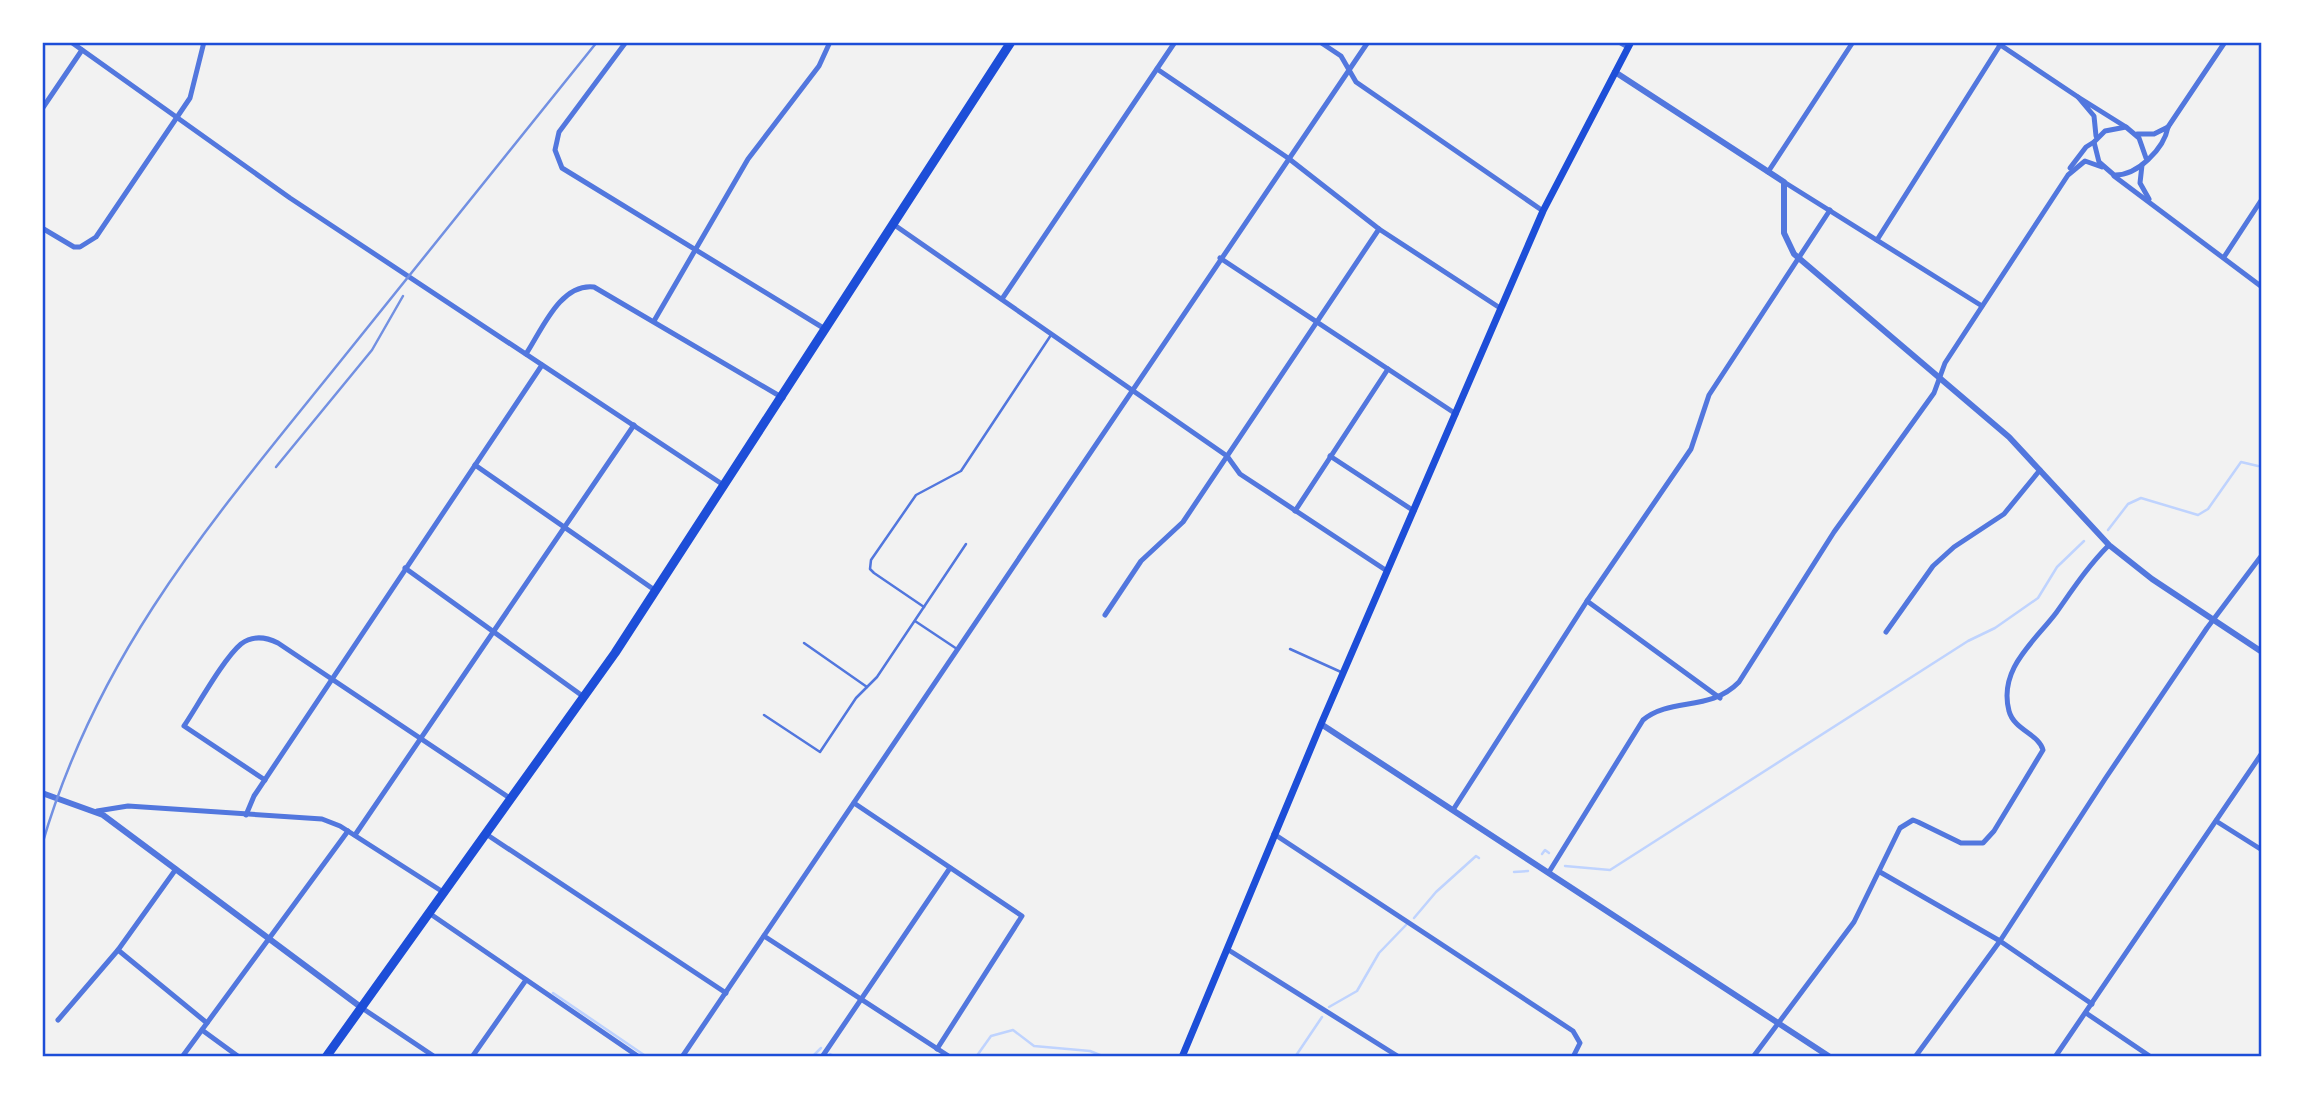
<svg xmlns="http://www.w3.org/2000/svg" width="2304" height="1099" viewBox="0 0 2304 1099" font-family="'Space Grotesk',sans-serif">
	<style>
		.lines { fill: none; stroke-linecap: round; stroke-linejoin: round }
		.stream { stroke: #bfd3fe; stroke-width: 2.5 }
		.service { stroke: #5277de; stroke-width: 2.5 }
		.minor { stroke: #5277de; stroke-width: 5 }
		.tertiary { stroke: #5277de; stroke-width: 6 }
		.secondary { stroke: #1d4ed8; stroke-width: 7 }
		.trunk { stroke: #1d4ed8; stroke-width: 9 }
		.rail { stroke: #7290e2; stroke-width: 2.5 }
		.neatline { fill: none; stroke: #1d4ed8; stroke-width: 2.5 }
	</style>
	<rect width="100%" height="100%" fill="#f2f2f2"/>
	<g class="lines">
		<g class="stream">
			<polyline points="2108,530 2128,504 2141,498 2198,515 2208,509 2241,462 2258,466"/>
			<polyline points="1542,854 1545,850 1549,853"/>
			<polyline points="1565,866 1610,870 1968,641 1995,628 2038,598 2057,567 2084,541"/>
			<polyline points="1514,872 1528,871"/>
			<polyline points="1414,918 1436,892 1476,856 1479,858"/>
			<polyline points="553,993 647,1057"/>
			<polyline points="1329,1007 1357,991 1379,953 1406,925"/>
			<polyline points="830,1054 836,1057"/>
			<polyline points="812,1057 821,1048"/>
			<polyline points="976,1057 991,1036 1013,1030 1034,1046 1090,1051 1105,1057"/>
			<polyline points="1295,1057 1322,1017"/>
		</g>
		<g class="service">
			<polyline points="924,607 874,573 870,569 871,560 916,495 961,471 1051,335"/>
			<polyline points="915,621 957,649"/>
			<polyline points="804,643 867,687"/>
			<polyline points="1290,649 1341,672"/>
			<polyline points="764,715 820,752 856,698 877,677 966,544"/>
		</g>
		<g class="minor">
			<polyline points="71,42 290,198 725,486"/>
			<polyline points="626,42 559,132 555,150 562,168 825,329"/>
			<polyline points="1320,42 1341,56 1356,82 1543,211"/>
			<polyline points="1619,42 1628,47"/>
			<polyline points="1996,42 2078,97"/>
			<polyline points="1157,69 1288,158 1379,229 1500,308"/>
			<polyline points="42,109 82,50"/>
			<polyline points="2137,134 2154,134 2168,127"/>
			<polyline points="2096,136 2094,116 2078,97 2126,127"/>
			<path d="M 2146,158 L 2139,138 L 2126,127 L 2105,131 L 2094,142 L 2099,162 L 2114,175 C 2137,176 2164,149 2168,127 L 2225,42"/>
			<polyline points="2142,165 2140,183 2149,199"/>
			<polyline points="2070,168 2086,147 2094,142"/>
			<polyline points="1768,172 1853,42"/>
			<polyline points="2114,176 2262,287"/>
			<polyline points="1784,182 1982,306"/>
			<polyline points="893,224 1227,456 1240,474 1387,571"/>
			<polyline points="42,228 74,247 80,247 96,237 190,98 204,42"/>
			<polyline points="1877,240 2002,42"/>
			<polyline points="2224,257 2262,199"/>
			<polyline points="1220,258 1456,414"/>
			<polyline points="1002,299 1175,42"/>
			<polyline points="654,321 748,159 819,66 830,42"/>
			<path d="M 526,354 C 542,330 560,283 594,287 L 783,398"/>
			<polyline points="1330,456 1414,511"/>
			<polyline points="475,465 656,591"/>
			<polyline points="1295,511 1388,369"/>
			<polyline points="405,568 584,697"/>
			<polyline points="1587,601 1720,698"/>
			<polyline points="1105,615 1141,561 1183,522 1379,229"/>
			<polyline points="1886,632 1933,566 1954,547 2004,514 2040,470"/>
			<path d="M 265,780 L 184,726 C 198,705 224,658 241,644 C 253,635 266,637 278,643 L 511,799"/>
			<polyline points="854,803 1022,916 937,1049"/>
			<polyline points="1453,810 1587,601 1691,449 1709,395 1830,210"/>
			<polyline points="97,811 128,806 322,819 340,826 443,892"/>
			<polyline points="246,815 254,796 542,365"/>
			<polyline points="2216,821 2262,850"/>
			<polyline points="486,834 726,993"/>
			<polyline points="1274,834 1573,1031 1580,1043 1573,1057"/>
			<polyline points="355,835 634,425"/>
			<path d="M 1549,872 L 1643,720 C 1671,697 1710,712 1739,682 L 1834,532 L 1934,393 L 1945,363 L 2068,175 L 2085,161 L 2102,167"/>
			<polyline points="1880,872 2000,941 2092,1004"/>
			<polyline points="429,913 639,1057"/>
			<polyline points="764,936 950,1057"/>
			<polyline points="1227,949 1399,1057"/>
			<polyline points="118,950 207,1023"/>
			<polyline points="362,1008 435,1057"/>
			<polyline points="2086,1013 2151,1057"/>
			<polyline points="58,1020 118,950 176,869"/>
			<polyline points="202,1030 239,1057"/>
			<polyline points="182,1057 348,831"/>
			<polyline points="472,1057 526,980"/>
			<polyline points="682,1057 1368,42"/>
			<polyline points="822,1057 950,868"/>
			<path d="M 1753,1057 L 1854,922 L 1900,828 L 1913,820 L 1918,822 L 1961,843 L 1983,843 L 1994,831 L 2043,750 C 2039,734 2014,730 2009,711 C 1998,669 2034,642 2056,613 C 2073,589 2088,566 2109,545"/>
			<polyline points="1915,1057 2000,941 2105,779 2207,628 2262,555"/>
			<polyline points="2055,1057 2262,753"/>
		</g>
		<g class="tertiary">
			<polyline points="1615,72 1784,182 1784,233 1794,254 2009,437 2109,545 2152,579 2262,652"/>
			<polyline points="1321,724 1830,1057"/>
			<polyline points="42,793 103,815 362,1008"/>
		</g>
		<polyline class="secondary" points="1182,1057 1321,724 1543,211 1631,42"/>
		<polyline class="trunk" points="326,1057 615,653 1011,42"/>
		<g class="rail">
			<polyline points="276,467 372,350 403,296"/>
			<path d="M 42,845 C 98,651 215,517 339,363 C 425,256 511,149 597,42"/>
		</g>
	</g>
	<rect width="2304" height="1099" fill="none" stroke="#ffffff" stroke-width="88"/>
	<rect x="44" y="44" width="2216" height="1011" class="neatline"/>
</svg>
